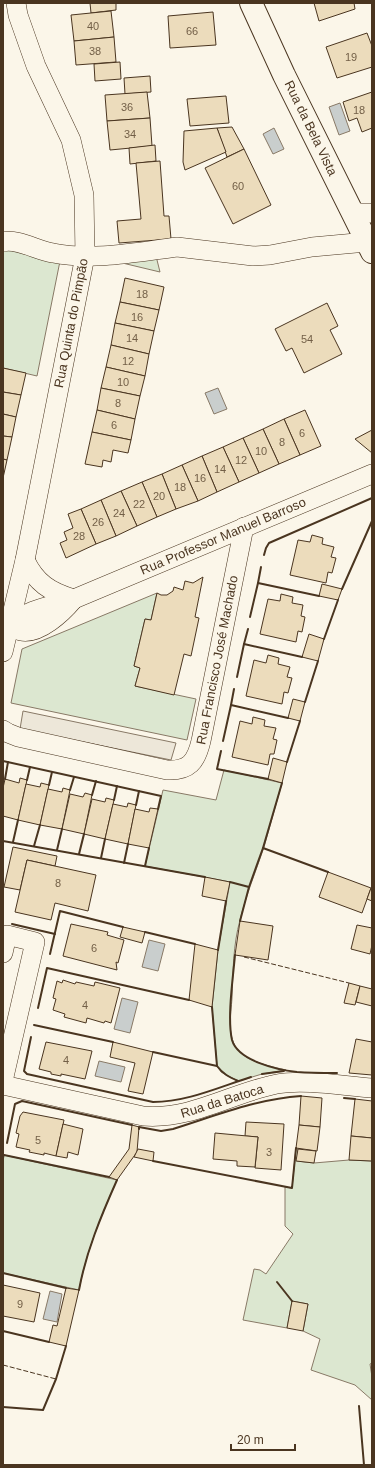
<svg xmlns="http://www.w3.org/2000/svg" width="375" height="1468" viewBox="0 0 375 1468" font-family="Helvetica,sans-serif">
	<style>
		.green { fill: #dce7d0; stroke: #887966 }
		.parking { fill: #ede7d9; stroke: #887966 }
		.water { fill: #c9cecd; stroke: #887966 }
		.building { fill: #ecdcbc; stroke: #4a3520 }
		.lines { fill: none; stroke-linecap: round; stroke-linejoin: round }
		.street-casing { stroke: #4a3520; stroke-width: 20 }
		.secondary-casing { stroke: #4a3520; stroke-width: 24 }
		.street { stroke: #fbf6e9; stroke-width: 19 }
		.secondary { stroke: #fbf6e9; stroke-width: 22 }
		.fence { stroke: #4a3520; stroke-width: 1; stroke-dasharray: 5 2; stroke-linecap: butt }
		.wall { stroke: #4a3520; stroke-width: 2 }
		.labels { text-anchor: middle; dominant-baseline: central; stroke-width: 3; stroke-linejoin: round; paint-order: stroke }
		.number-label { font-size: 11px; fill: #725f47 }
		.street-label { font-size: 13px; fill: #4a3520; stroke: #fbf6e9 }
	</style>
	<rect width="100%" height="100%" fill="#fbf6e9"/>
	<g class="green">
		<polygon points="3,248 60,261 37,376 3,368"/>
		<polygon points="156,256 160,272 114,261"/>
		<polygon points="157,593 151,620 145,619 134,666 140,668 135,686 196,699 187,740 11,703 22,649"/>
		<path d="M 224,770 L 282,783 C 276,804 270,826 264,847 C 256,871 246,895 240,920 C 233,945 233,972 232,998 C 231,1015 226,1037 239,1051 C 248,1062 273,1067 286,1070 L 262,1074 L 239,1081 L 228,1076 L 221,1072 L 217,1066 L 212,1007 L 218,950 L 230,882 L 145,866 L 163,790 L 216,800 Z"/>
		<polygon points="296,1148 298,1149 297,1161 314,1163 349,1160 372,1161 372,1363 370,1364 372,1377 372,1400 355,1385 311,1370 320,1339 303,1331 308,1304 292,1301 287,1328 243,1320 254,1269 260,1270 266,1274 293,1234 285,1226 285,1187 292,1188"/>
		<path d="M 4,1155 L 117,1180 C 101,1216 86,1252 79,1290 L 3,1273 L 3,1161 Z"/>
	</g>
	<polygon class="parking" points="23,711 176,743 171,760 20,729"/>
	<g class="water">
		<polygon points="340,103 350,131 339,135 329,107"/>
		<polygon points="274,128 284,149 273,154 263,134"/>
		<polygon points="218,388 227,409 214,414 205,393"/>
		<polygon points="149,940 165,944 158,971 142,967"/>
		<polygon points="122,998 138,1002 130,1033 114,1029"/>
		<polygon points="99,1061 125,1067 121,1082 95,1076"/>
		<polygon points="50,1291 62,1294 57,1322 43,1319"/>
	</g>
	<g class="building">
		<polygon points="90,3 116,3 116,10 91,13"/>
		<polygon points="314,3 354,3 355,9 319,21"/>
		<polygon points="111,11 114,37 74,41 71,15"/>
		<polygon points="213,12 216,45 170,48 168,16"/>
		<polygon points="367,33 372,46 372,67 337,78 326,47"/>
		<polygon points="114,37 116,62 76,65 74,41"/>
		<polygon points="120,62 121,79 95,81 94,64"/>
		<polygon points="150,76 151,92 125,94 124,78"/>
		<polygon points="147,92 150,118 107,121 105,95"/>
		<polygon points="372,92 372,128 362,132 357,118 349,121 343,102"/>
		<polygon points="226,96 229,123 190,126 187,99"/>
		<polygon points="150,118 152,146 110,150 107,121"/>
		<polygon points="232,127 244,149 227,157 217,128"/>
		<polygon points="217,128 226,152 185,170 183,162 184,131"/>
		<polygon points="155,145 156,161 130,164 129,148"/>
		<polygon points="244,149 271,205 233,224 205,168"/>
		<polygon points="160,161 164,216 169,216 171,239 119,243 117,221 141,219 136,163"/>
		<polygon points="125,278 164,287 159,310 120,302"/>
		<polygon points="120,302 159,310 154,331 115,323"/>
		<polygon points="327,303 338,326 330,330 342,354 304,373 292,348 286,351 275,329"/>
		<polygon points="115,323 154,331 149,354 111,345"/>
		<polygon points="111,345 149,354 145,376 106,367"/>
		<polygon points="106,367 145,376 140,396 101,388"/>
		<polygon points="3,368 26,373 21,395 3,392"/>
		<polygon points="101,388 140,396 135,419 97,410"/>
		<polygon points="3,392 21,395 16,417 3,414"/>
		<polygon points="97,410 135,419 131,440 92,432"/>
		<polygon points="305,410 321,446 300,455 284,419"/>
		<polygon points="3,414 16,417 12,437 3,436"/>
		<polygon points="284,419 300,455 279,464 263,429"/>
		<polygon points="263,429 279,464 259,473 243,438"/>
		<polygon points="372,430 372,453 355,439"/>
		<polygon points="92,432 131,440 128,453 113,450 111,462 103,460 102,467 85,464"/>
		<polygon points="3,436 12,437 7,460 3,459"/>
		<polygon points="243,438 259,473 239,482 223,447"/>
		<polygon points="223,447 239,482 217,492 202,456"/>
		<polygon points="202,456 217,492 198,501 182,465"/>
		<polygon points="3,459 7,460 3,478"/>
		<polygon points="182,465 198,501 176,509 162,474"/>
		<polygon points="162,474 176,509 157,517 142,482"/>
		<polygon points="142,482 157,517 137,526 121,491"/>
		<polygon points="121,491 137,526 116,536 101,500"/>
		<polygon points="101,500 116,536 96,544 81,509"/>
		<polygon points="81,509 96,544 66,558 60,543 67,540 64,532 73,528 68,514"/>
		<polygon points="312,535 323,538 322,544 334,547 331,557 336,558 332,573 328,572 326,583 290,575 298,540 310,542"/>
		<polygon points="203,577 195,617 199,618 191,656 184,654 174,695 135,686 140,668 134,666 145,619 151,620 157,593 161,595 167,595 173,591 174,587 183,590 185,581 193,583"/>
		<polygon points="322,584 342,589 338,600 319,596"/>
		<polygon points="281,594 293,597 292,603 303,605 301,616 305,617 302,632 298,631 296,642 260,634 268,599 280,601"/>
		<polygon points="309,634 324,639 318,661 302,657"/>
		<polygon points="268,655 279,658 278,664 290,667 287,677 292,678 288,693 284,692 282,704 246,696 254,660 266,663"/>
		<polygon points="293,699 305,702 300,721 288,718"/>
		<polygon points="253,717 265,720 264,726 276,728 273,739 277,740 274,754 270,754 268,765 232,757 240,721 252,724"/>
		<polygon points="273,758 287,762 282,783 268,779"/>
		<polygon points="20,778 27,780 18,820 3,816 3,788 5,779 19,783"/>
		<polygon points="41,783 49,785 40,825 18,820 26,784 40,787"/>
		<polygon points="63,788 70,790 62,829 40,825 48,789 62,792"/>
		<polygon points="85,793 92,795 84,834 62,829 70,794 83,797"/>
		<polygon points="106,798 114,800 105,839 84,834 92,799 105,802"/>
		<polygon points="128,803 136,805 128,844 105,839 113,804 127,807"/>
		<polygon points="150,808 158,809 149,848 128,844 135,809 149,812"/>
		<polygon points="13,847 57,856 55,866 27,860 20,890 4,887"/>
		<polygon points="27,860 96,875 88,911 55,903 51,920 15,912"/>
		<polygon points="328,872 371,888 362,913 319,897"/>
		<polygon points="205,877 230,882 226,901 202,896"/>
		<polygon points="371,888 372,888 372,901 367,899"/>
		<polygon points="240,921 273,926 268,960 235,955"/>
		<polygon points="71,924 108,932 107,935 124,940 118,963 116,962 117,970 63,956"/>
		<polygon points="357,925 372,928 372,945 370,954 351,949"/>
		<polygon points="123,927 145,932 142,943 120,937"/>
		<polygon points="195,944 218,950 212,1007 189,1000"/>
		<polygon points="63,980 75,984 76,982 94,986 95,982 120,988 111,1023 105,1021 104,1023 87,1018 86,1023 64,1017 65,1014 53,1010 56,999 53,998 57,981 62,983"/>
		<polygon points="349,983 360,986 355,1005 344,1003"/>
		<polygon points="360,986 372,989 372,1006 356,1002"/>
		<polygon points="356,1039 372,1042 372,1075 349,1073"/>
		<polygon points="46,1042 92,1051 85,1079 61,1074 61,1076 51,1074 51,1072 39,1069"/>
		<polygon points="113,1042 153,1052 143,1094 128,1091 135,1063 110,1057"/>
		<polygon points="301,1096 322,1098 320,1127 299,1125"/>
		<polygon points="355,1099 372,1101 372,1138 351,1136"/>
		<polygon points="23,1112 64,1120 56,1156 44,1153 44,1155 29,1152 30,1150 16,1147 19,1134 16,1133 20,1116"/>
		<polygon points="246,1122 284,1124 281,1170 255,1168 258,1137 245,1136"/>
		<polygon points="63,1124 83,1129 78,1155 68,1152 67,1158 56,1156"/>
		<polygon points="132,1125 139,1127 137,1152 117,1180 109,1177 129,1149"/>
		<polygon points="299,1125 320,1127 317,1151 296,1148"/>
		<polygon points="215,1133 258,1137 255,1167 237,1166 237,1161 213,1159"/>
		<polygon points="351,1136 372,1138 372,1161 349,1160"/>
		<polygon points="138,1149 154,1152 153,1161 134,1157"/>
		<polygon points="298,1149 316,1151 314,1163 296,1161"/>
		<polygon points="3,1285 40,1293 34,1322 3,1316"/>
		<polygon points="66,1288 79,1290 66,1346 49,1342 53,1325 57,1326"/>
		<polygon points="292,1301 308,1304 303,1331 287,1328"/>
	</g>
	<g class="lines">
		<g class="street-casing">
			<g id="street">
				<polyline points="352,213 372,213"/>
				<path d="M 3,242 C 17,238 38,251 53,253 C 93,261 137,252 177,247 L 253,256 L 270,255 L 312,247 L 367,242"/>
				<path d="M 25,560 C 36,583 50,592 74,599"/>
				<path d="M 3,625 C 9,626 15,629 21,631 C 39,635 63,612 73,600"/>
				<path d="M 9,626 C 27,609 51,606 74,599 L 372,474"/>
				<polyline points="3,652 25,560 85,256 84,195 71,140 36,66 18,15 16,3"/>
				<path d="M 3,730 L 8,733 L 18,737 L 167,770 C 189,771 196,762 201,741 L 244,527"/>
				<polyline points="3,953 7,935 35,942 3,1081"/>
				<path d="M 3,1085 L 143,1116 C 192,1120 231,1093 277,1084 C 304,1079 344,1086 372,1088"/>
			</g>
		</g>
		<g class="secondary-casing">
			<polyline id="secondary" points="251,3 284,75 372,252"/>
		</g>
		<use href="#street" class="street"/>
		<use href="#secondary" class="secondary"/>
		<g class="fence">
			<polyline points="244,957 349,983"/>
			<polyline points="3,1161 4,1155"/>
			<polyline points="3,1365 56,1379"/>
		</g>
		<g class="wall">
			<polyline points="264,555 266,548 269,543 372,498"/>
			<polyline points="261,567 258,583 319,596"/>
			<polyline points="342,589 372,521"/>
			<polyline points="250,617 258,583"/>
			<polyline points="248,629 244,644 302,657"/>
			<polyline points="324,639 338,600"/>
			<polyline points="237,677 244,644"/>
			<polyline points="234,689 231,705 288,718"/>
			<polyline points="305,702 318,661"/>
			<polyline points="223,741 231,705"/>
			<polyline points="221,751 217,769 268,779"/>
			<polyline points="3,761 161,796 158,809"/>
			<polyline points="287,762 300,721"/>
			<polyline points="5,779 8,762"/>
			<polyline points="27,780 30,767"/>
			<polyline points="49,785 52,772"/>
			<polyline points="70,790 74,777"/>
			<polyline points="92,795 96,781"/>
			<polyline points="114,800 117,786"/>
			<polyline points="136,805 139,791"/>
			<polyline points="3,841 205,877"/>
			<polyline points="13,842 18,820"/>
			<polyline points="34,846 40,825"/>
			<polyline points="263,848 282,783"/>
			<polyline points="57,850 62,829"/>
			<polyline points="79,854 84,834"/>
			<polyline points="101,858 105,839"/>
			<polyline points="124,863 128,844"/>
			<polyline points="145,866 149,848"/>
			<polyline points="230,882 249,887"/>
			<polyline points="240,921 249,887 263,848 328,872"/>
			<polyline points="12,924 55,934"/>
			<polyline points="145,932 195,944"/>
			<polyline points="218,950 226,901"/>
			<polyline points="50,954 60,911 123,927"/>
			<path d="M 235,955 C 233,978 227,1018 232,1040 C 238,1061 278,1070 297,1072 C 310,1073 324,1073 337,1073"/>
			<path d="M 212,1007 L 217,1066 C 223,1074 229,1077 238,1081"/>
			<polyline points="38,1008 47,968 189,1000"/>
			<polyline points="34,1025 113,1042"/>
			<path d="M 31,1037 L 24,1071 L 27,1074 L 153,1102 C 187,1102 219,1087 251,1077"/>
			<polyline points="153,1052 217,1066"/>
			<polyline points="262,1074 284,1071"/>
			<polyline points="344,1098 355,1099"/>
			<path d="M 139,1129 L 139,1127 L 161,1131 L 173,1129 C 215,1116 256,1099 301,1096"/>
			<polyline points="7,1143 15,1104 22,1101 132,1125"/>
			<polyline points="4,1155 109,1177"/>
			<polyline points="153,1161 292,1188 296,1148"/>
			<polyline points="3,1273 66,1288"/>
			<polyline points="277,1282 292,1301"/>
			<path d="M 79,1290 C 86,1252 101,1216 117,1180"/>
			<polyline points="3,1331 49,1342"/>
			<polyline points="359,1406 364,1465"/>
			<polyline points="3,1407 43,1410 56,1379 66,1346"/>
		</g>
	</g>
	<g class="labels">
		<g class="number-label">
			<text x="93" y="26">40</text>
			<text x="192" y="31">66</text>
			<text x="95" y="51">38</text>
			<text x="351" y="57">19</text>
			<text x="127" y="107">36</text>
			<text x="359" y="110">18</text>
			<text x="130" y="134">34</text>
			<text x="238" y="186">60</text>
			<text x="142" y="294">18</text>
			<text x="137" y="317">16</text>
			<text x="132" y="338">14</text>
			<text x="307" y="339">54</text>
			<text x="128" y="361">12</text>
			<text x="123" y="382">10</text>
			<text x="118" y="403">8</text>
			<text x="114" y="425">6</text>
			<text x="302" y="433">6</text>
			<text x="282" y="442">8</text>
			<text x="261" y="451">10</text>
			<text x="241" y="460">12</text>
			<text x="220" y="469">14</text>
			<text x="200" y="478">16</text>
			<text x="180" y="487">18</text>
			<text x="159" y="496">20</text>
			<text x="139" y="504">22</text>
			<text x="119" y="513">24</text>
			<text x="98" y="522">26</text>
			<text x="79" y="536">28</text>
			<text x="58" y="883">8</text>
			<text x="94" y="948">6</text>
			<text x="85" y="1005">4</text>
			<text x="66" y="1060">4</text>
			<text x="38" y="1140">5</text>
			<text x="269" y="1152">3</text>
			<text x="20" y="1304">9</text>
		</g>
		<g class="street-label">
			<text transform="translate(311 128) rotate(64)">Rua da Bela Vista</text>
			<text transform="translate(71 323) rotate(-79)">Rua Quinta do Pimpão</text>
			<text transform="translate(223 536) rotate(-23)">Rua Professor Manuel Barroso</text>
			<text transform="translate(217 660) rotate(-79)">Rua Francisco José Machado</text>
			<text transform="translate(222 1101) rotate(-17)">Rua da Batoca</text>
		</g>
	</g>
	<rect width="375" height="1468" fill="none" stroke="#4a3520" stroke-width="8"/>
	<path d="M231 1444v6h64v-6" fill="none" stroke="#4a3520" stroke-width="2"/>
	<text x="237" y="1444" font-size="12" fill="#4a3520" stroke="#fbf6e9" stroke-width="3" paint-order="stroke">20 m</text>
</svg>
